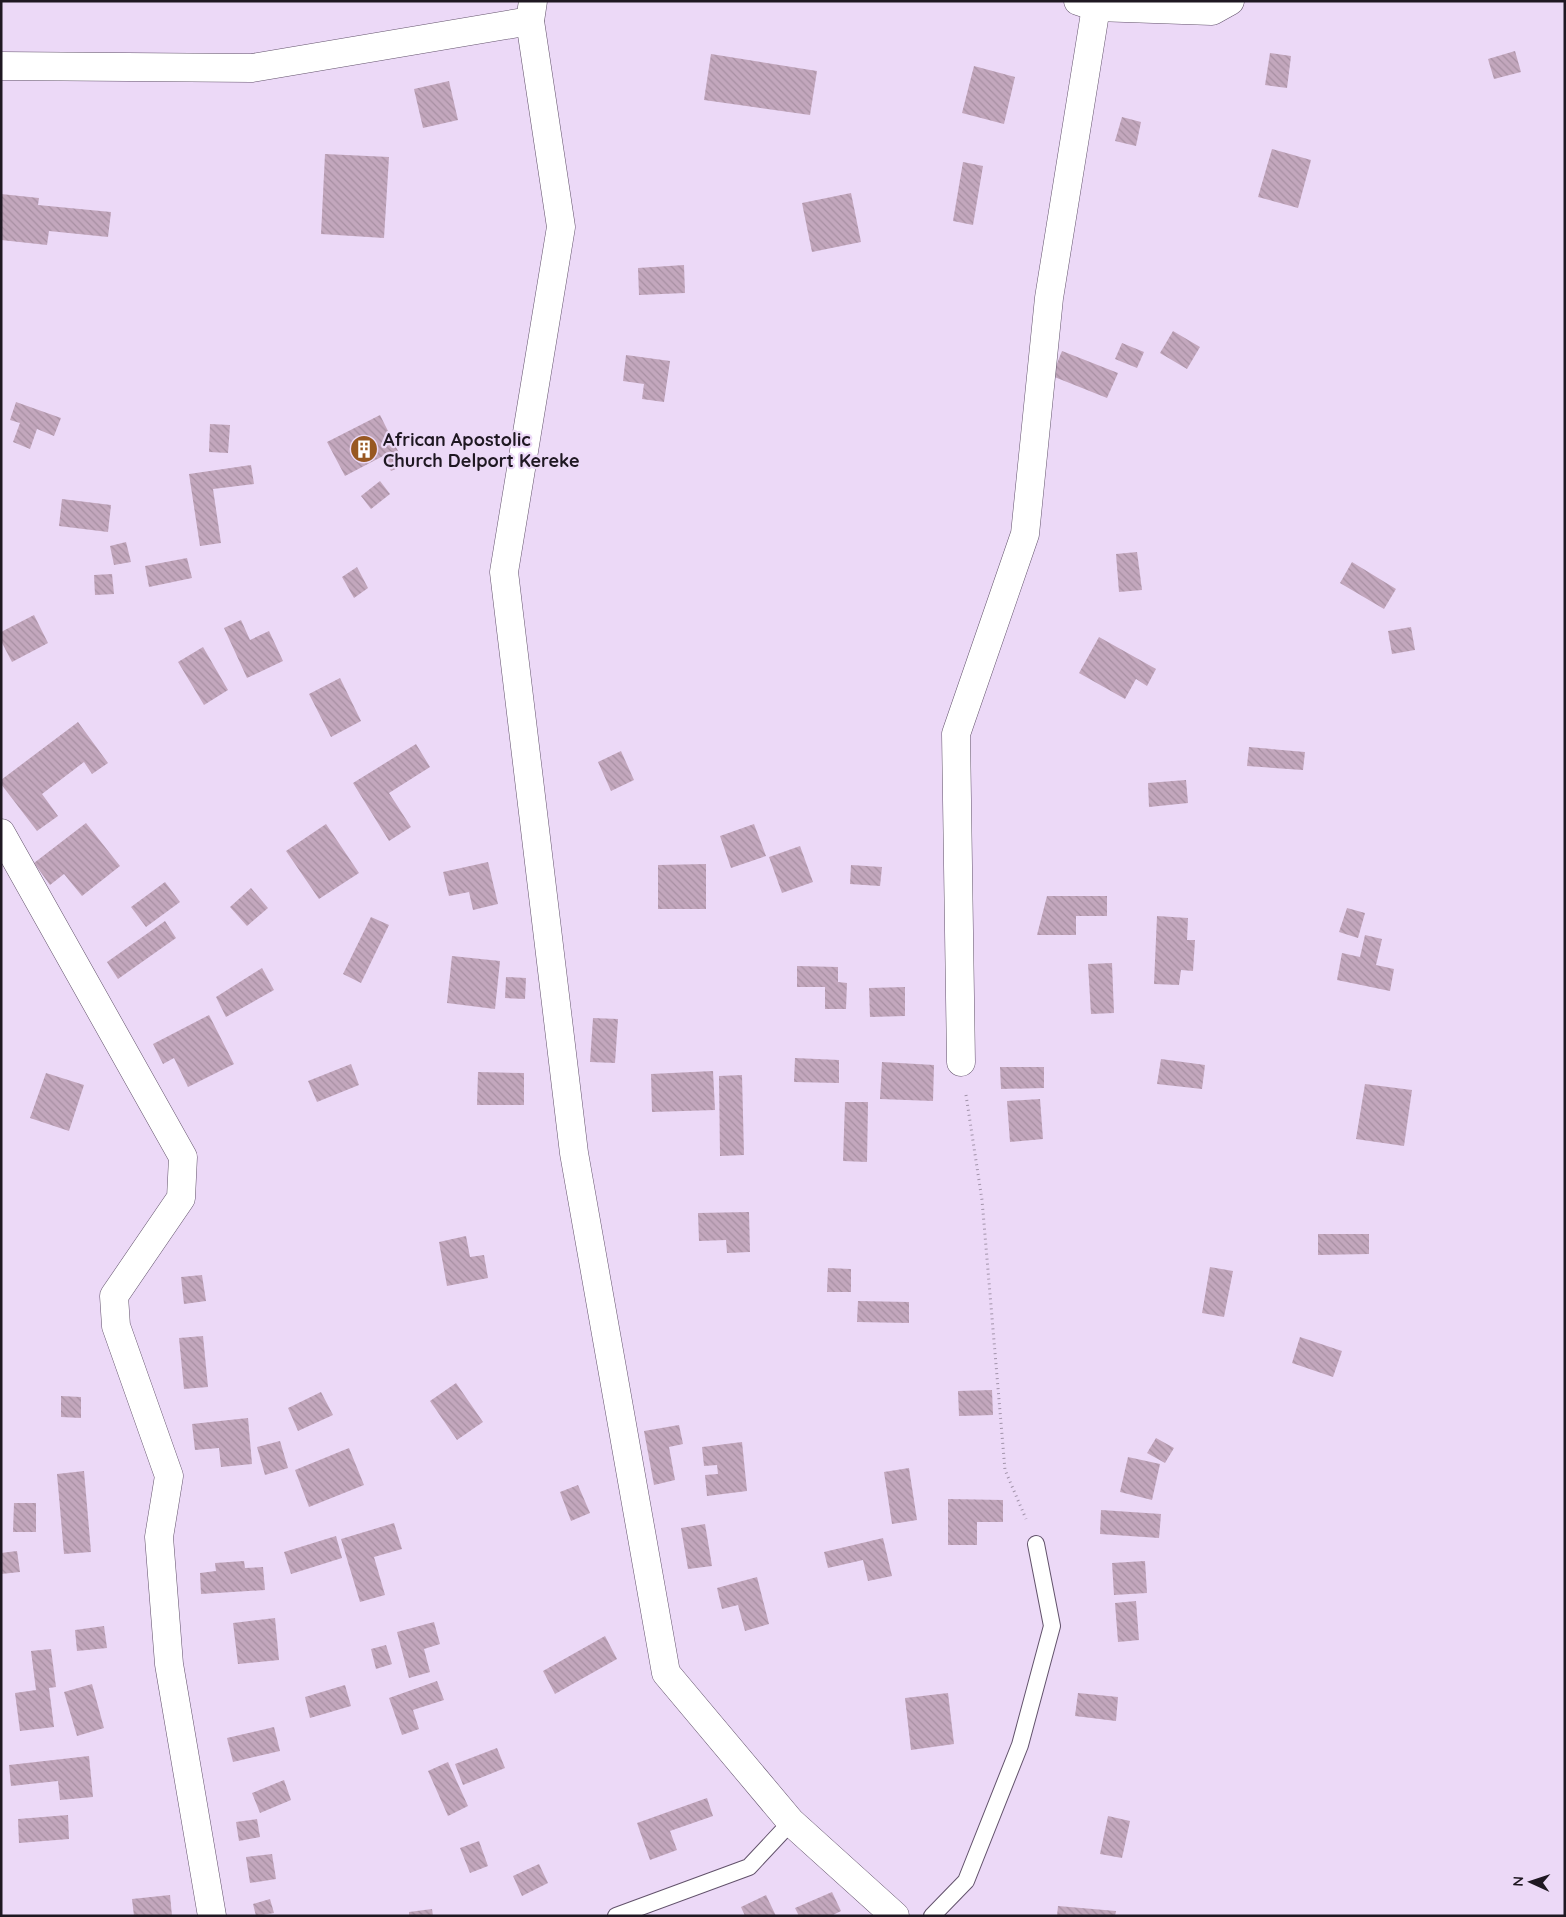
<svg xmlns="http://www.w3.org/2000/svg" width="1566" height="1917" viewBox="0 0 1566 1917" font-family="Quicksand,sans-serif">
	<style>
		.building { fill: url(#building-back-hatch) }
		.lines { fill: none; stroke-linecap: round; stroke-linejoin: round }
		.service-casing { stroke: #62526b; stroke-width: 18 }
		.minor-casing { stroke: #62526b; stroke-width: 29 }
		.path { stroke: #a293aa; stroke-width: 3; stroke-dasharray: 1 4; stroke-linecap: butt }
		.service { stroke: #fff; stroke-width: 16 }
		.minor { stroke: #fff; stroke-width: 28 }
		.labels { text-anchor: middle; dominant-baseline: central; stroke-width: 4.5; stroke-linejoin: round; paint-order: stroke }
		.poi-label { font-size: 18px; font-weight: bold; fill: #1f1822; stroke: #ecd9f7; text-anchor: start }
	</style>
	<defs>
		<pattern id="building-back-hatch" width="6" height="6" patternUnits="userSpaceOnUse" patternTransform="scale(1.25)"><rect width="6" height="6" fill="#c3a7bd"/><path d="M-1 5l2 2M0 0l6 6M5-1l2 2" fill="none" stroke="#a78fa2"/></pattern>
	</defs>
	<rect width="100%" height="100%" fill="#ecd9f7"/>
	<g class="building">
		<polygon points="1515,51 1521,72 1494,79 1488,59"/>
		<polygon points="1270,53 1291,56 1287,88 1265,85"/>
		<polygon points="711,54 817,71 810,115 704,100"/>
		<polygon points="974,66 1015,77 1004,124 962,113"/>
		<polygon points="449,81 458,120 423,128 414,89"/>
		<polygon points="1122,117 1141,122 1136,146 1115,141"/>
		<polygon points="1272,149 1311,160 1298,208 1258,197"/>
		<polygon points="325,154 389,157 384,238 321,234"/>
		<polygon points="963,162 983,166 973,225 953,221"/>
		<polygon points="851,193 861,242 812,252 802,203"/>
		<polygon points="1,194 39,198 38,205 111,212 108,237 49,231 47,245 1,240"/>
		<polygon points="684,265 685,293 639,295 638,268"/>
		<polygon points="1173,331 1200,347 1187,369 1160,353"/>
		<polygon points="1122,343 1144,352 1137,368 1115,359"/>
		<polygon points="1062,351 1118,373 1107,398 1052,376"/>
		<polygon points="626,355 670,361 664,402 642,399 644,384 623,381"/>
		<polygon points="16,402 61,418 54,436 37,429 30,449 13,442 20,423 10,420"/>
		<polygon points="380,415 405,465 391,471 383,456 345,476 327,442"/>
		<polygon points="210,424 230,425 228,453 209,452"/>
		<polygon points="251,465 254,484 213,489 221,543 200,546 189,474"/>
		<polygon points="380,481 390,494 371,509 361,496"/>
		<polygon points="62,499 111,505 108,532 59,526"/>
		<polygon points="126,542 131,562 114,565 110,546"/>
		<polygon points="1137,552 1142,590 1119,592 1116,554"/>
		<polygon points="187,558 192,578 149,587 145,566"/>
		<polygon points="1352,562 1396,589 1384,609 1340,583"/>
		<polygon points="357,567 368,588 354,598 342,577"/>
		<polygon points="112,574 114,594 95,595 94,575"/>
		<polygon points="34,615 48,643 12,662 1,641 1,632"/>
		<polygon points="241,620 250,640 269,631 283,661 247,678 224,628"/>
		<polygon points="1411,627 1415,650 1392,654 1388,631"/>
		<polygon points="1099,637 1156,669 1147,686 1136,679 1125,699 1079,673"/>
		<polygon points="203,647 228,690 204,705 178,662"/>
		<polygon points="340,678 361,721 331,737 309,694"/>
		<polygon points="78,722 108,763 92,774 84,762 42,794 58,816 37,831 1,784 1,780"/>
		<polygon points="416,744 430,767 389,793 411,827 389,841 353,783"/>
		<polygon points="1249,747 1305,752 1303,770 1247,766"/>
		<polygon points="621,751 634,780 611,791 598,762"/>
		<polygon points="1186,780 1188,803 1149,807 1148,783"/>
		<polygon points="86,823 120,866 82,896 64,874 50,885 34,863"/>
		<polygon points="326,824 359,873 319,899 286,851"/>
		<polygon points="754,824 766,856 731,868 720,836"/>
		<polygon points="800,846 813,882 782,893 769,857"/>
		<polygon points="488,862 498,904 473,910 469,892 449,896 443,872"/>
		<polygon points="706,864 706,909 658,909 658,865"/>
		<polygon points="851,865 882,867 880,886 850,884"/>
		<polygon points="165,882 180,902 146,927 131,907"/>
		<polygon points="251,888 268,908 247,926 230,907"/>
		<polygon points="1047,896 1107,896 1107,916 1076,916 1076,935 1037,935"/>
		<polygon points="1347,908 1365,913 1358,938 1339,932"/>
		<polygon points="1157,916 1188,918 1187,940 1195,940 1193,971 1181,970 1179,985 1154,984"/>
		<polygon points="371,917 389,925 361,983 343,974"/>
		<polygon points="165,921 176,938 118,979 107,962"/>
		<polygon points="1365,935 1382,939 1376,965 1394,969 1390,991 1337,980 1342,953 1360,957"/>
		<polygon points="452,956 500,961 495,1009 447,1003"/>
		<polygon points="1112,963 1114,1013 1091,1014 1088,964"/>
		<polygon points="797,966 838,967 838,982 847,983 846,1009 825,1009 825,987 797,987"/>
		<polygon points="262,968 274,990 226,1017 216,997"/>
		<polygon points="506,977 526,978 525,999 505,998"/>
		<polygon points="905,987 905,1016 870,1017 869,988"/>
		<polygon points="209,1015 234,1064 188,1087 174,1058 163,1064 153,1044"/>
		<polygon points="593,1018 618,1019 615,1063 590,1062"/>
		<polygon points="795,1058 839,1060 839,1083 794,1082"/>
		<polygon points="1161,1059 1205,1065 1202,1089 1157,1084"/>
		<polygon points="882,1062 934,1065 933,1101 880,1099"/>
		<polygon points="351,1064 359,1085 317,1102 308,1081"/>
		<polygon points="1000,1067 1044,1067 1044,1088 1001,1089"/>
		<polygon points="713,1071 715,1110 652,1112 651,1074"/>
		<polygon points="478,1072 524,1073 524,1105 477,1105"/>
		<polygon points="46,1073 84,1085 69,1131 30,1118"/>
		<polygon points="742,1075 744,1155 720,1156 719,1076"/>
		<polygon points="1365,1084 1412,1090 1404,1146 1356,1139"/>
		<polygon points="1040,1099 1043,1139 1010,1142 1007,1101"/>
		<polygon points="845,1102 868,1102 867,1162 843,1161"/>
		<polygon points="749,1212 750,1252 727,1253 726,1240 699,1241 698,1213"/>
		<polygon points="1318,1234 1369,1234 1369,1254 1318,1255"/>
		<polygon points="466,1236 470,1257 484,1255 488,1278 447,1286 439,1242"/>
		<polygon points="1210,1267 1233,1271 1224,1317 1202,1313"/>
		<polygon points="828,1268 851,1269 851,1292 827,1292"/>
		<polygon points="202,1275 206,1301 184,1304 181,1277"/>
		<polygon points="858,1301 909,1302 909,1323 857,1322"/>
		<polygon points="203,1336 208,1387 184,1389 179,1338"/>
		<polygon points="1300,1337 1342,1351 1333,1377 1292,1363"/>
		<polygon points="456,1383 483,1422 457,1440 430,1401"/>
		<polygon points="992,1390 993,1415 959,1416 958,1391"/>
		<polygon points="321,1392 333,1415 298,1431 288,1408"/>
		<polygon points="61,1396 81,1397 81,1418 61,1417"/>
		<polygon points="248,1418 252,1464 221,1467 219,1448 195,1450 192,1424"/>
		<polygon points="679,1425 683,1444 669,1447 675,1480 654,1485 644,1431"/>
		<polygon points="1156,1438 1174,1448 1165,1463 1147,1453"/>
		<polygon points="280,1441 288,1468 265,1475 257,1447"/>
		<polygon points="742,1442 747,1491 707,1496 705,1475 718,1474 717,1465 704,1466 702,1447"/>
		<polygon points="349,1448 364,1485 309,1507 295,1470"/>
		<polygon points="1128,1457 1160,1464 1152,1500 1120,1492"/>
		<polygon points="909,1468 917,1520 892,1524 884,1472"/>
		<polygon points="84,1471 91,1552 64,1554 57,1474"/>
		<polygon points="578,1485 590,1513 571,1521 560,1492"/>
		<polygon points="948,1499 1003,1500 1003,1522 977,1522 977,1545 948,1545"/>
		<polygon points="14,1503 36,1503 36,1532 13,1532"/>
		<polygon points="1101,1510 1161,1514 1159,1538 1100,1534"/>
		<polygon points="394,1523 402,1549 374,1557 385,1595 360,1602 341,1539"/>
		<polygon points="705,1524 712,1566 688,1569 681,1528"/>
		<polygon points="336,1536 342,1558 291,1574 284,1552"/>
		<polygon points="883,1538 892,1576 868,1581 863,1560 828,1568 824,1552"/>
		<polygon points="17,1551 20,1572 1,1574 1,1553"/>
		<polygon points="244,1561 245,1568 263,1567 265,1590 201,1594 200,1573 216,1571 215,1563"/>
		<polygon points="1145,1561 1147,1593 1114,1595 1112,1563"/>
		<polygon points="757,1577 769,1624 745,1631 738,1605 722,1609 717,1588"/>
		<polygon points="1136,1601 1139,1640 1118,1642 1115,1603"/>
		<polygon points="275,1618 279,1660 238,1664 233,1623"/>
		<polygon points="434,1622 440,1644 424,1649 430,1672 409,1678 397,1632"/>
		<polygon points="104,1626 107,1648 77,1651 75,1630"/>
		<polygon points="605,1636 617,1659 555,1694 543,1671"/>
		<polygon points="386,1645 392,1664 376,1669 371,1649"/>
		<polygon points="51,1649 56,1687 49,1688 54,1727 20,1731 15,1693 36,1690 31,1651"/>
		<polygon points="437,1681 444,1700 413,1710 419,1729 402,1735 389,1698"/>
		<polygon points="92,1684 104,1728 77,1736 64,1692"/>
		<polygon points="345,1685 351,1706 310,1718 305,1697"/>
		<polygon points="948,1693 954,1744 911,1750 905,1698"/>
		<polygon points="1078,1693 1118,1697 1116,1721 1075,1716"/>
		<polygon points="274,1727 280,1751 233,1762 227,1738"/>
		<polygon points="497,1748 505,1768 463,1785 455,1764"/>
		<polygon points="89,1756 93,1797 60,1800 58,1781 11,1786 9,1765"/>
		<polygon points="448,1762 468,1806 448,1816 428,1771"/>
		<polygon points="284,1780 291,1800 260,1813 252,1793"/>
		<polygon points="707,1798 713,1816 670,1831 677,1850 650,1860 637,1823"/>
		<polygon points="68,1815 69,1839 19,1843 18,1819"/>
		<polygon points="1108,1816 1130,1821 1122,1858 1100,1854"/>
		<polygon points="257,1819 260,1837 239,1841 236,1822"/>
		<polygon points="479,1841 488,1866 470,1873 460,1848"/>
		<polygon points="272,1854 276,1879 250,1883 246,1857"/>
		<polygon points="539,1864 548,1883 522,1896 513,1876"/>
		<polygon points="832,1892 841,1911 831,1916 799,1916 795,1908"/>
		<polygon points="170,1895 172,1916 134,1916 132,1899"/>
		<polygon points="766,1895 776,1916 745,1916 741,1907"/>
		<polygon points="270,1899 274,1913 256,1916 253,1904"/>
		<polygon points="1058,1906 1116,1911 1115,1916 1057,1916"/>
		<polygon points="432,1909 433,1916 409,1916 409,1912"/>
	</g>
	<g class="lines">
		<g class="service-casing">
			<g id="service">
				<polyline points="616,1916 749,1867 791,1822"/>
				<polyline points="932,1916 966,1881 1020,1745 1052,1626 1036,1544"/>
			</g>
		</g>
		<g class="minor-casing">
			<g id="minor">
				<polyline points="533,1 530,21 561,227 504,572 574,1153 666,1673 791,1822 895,1916"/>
				<polyline points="1078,1 1096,7 1212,11 1230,1"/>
				<polyline points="1,66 252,68 530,21"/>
				<polyline points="1,833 183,1157 181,1198 114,1296 116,1326 169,1476 159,1537 169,1664 212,1916"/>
				<polyline points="961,1062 956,734 1025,534 1049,298 1096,7"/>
			</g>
		</g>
		<polyline class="path" points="966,1095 982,1200 1005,1470 1026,1519"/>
		<use href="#service" class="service"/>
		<use href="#minor" class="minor"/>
	</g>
	<defs>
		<g id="building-disc" transform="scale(1.4375)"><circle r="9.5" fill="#985822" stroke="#ecd9f7"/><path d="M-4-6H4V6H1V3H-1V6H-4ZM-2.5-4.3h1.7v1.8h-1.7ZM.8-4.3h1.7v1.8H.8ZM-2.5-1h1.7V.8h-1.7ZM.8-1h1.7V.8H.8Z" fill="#fff"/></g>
	</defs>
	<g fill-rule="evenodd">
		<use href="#building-disc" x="364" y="449"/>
	</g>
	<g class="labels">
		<g class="poi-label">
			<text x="383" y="439">African Apostolic<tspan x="383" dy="21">Church Delport Kereke</tspan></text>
		</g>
	</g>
	<rect width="1566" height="1917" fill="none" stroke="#1f1822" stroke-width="5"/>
	<g transform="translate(1531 1882) rotate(273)" stroke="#ecd9f7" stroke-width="4" paint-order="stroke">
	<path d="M0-4L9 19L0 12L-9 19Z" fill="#1f1822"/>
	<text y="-8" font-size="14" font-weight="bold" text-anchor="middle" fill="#1f1822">N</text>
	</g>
</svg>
